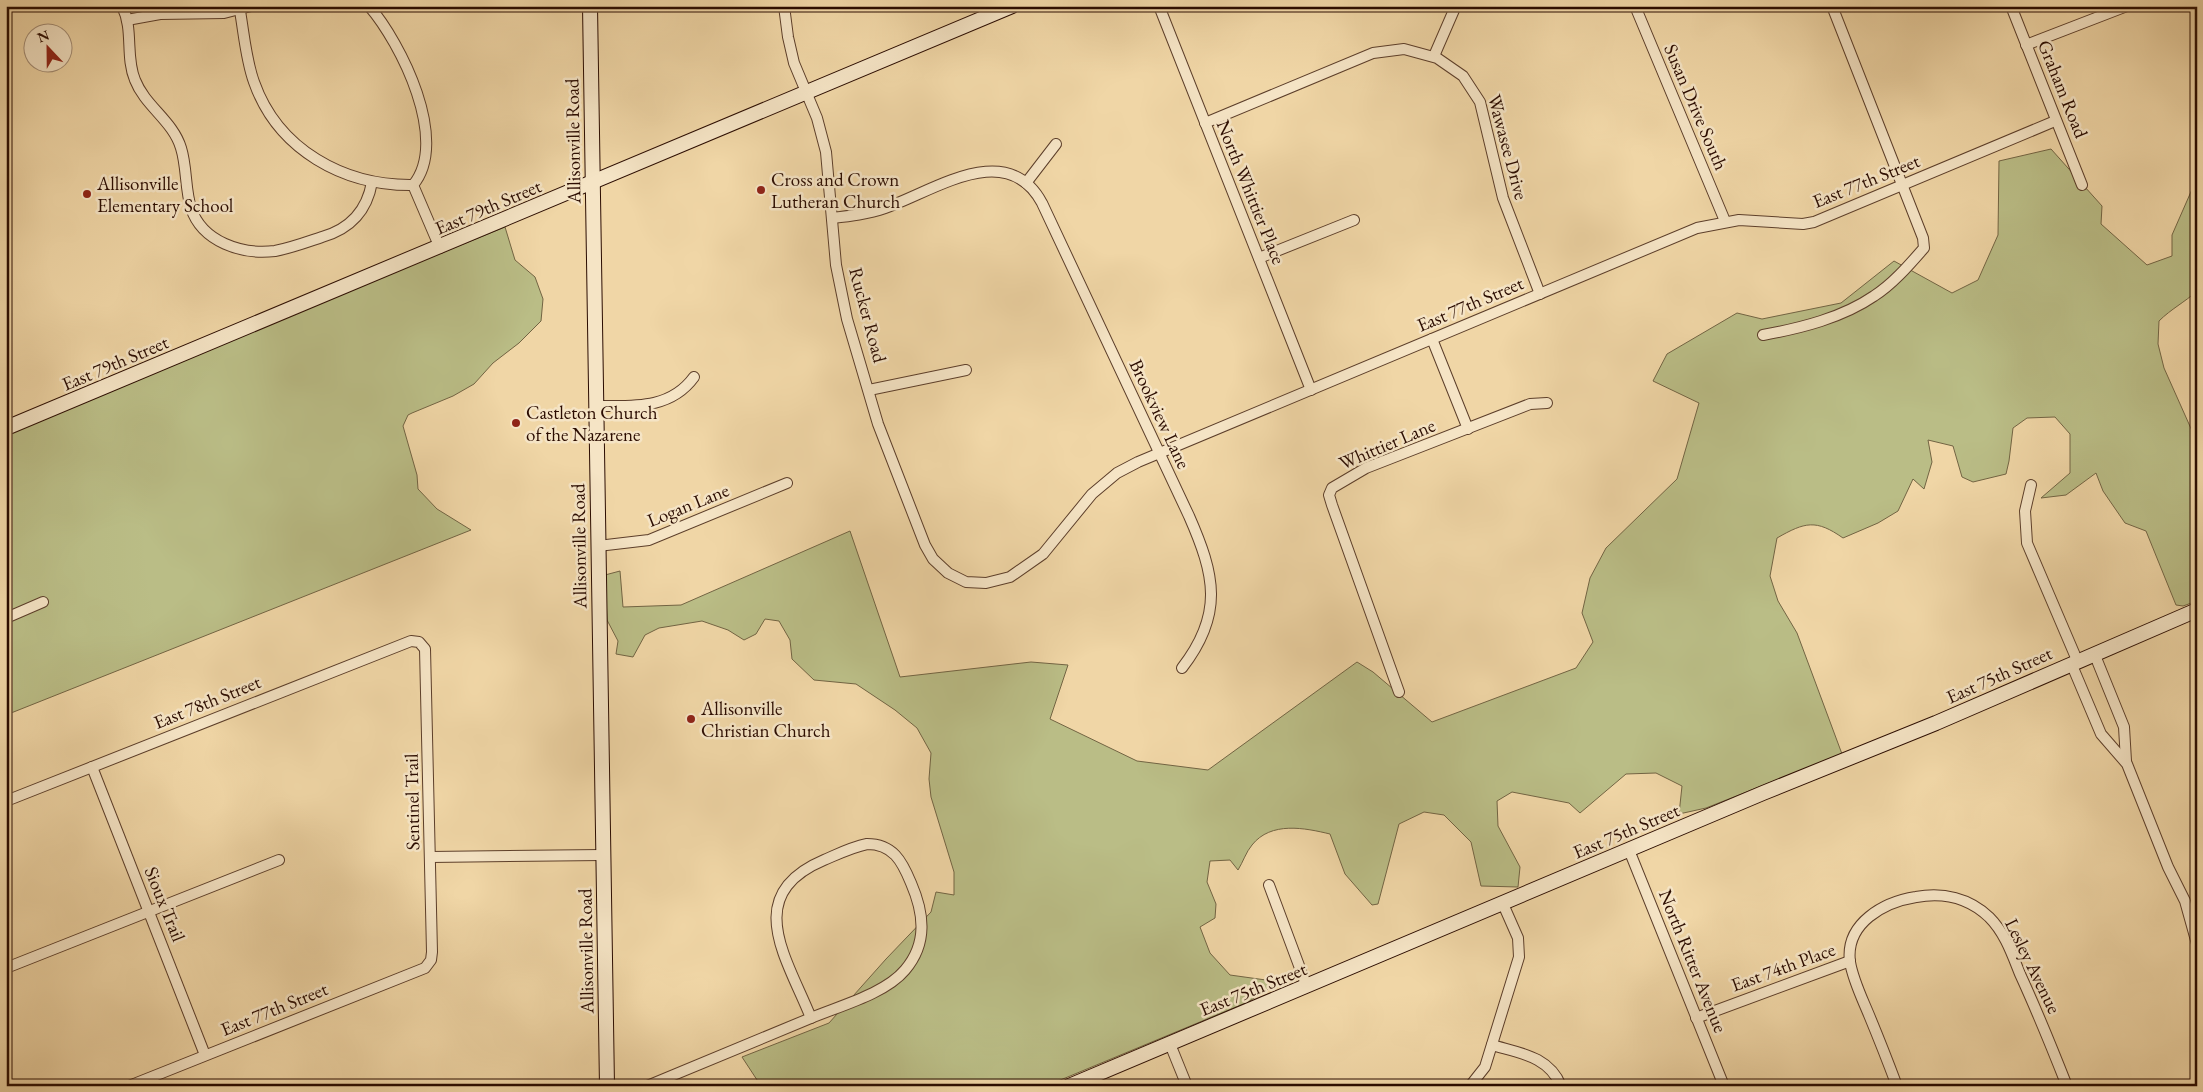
<svg xmlns="http://www.w3.org/2000/svg" width="2203" height="1092" viewBox="0 0 2203 1092" font-family="'EB Garamond',serif">
	<style>
		.green { fill: #babd86; stroke: #726443 }
		.lines { fill: none; stroke-linecap: round; stroke-linejoin: round }
		.street-casing { stroke: #5c3e2a; stroke-width: 12 }
		.secondary-casing { stroke: #2b0c00; stroke-width: 16 }
		.street { stroke: #f5e4c5; stroke-width: 10 }
		.secondary { stroke: #f5e4c5; stroke-width: 14 }
		.poi-dot { fill: #8f2418; stroke: #f5e4c5; stroke-width: 2 }
		.labels { text-anchor: middle; dominant-baseline: central; stroke-width: 5; stroke-linejoin: round; paint-order: stroke }
		.street-label { font-size: 19px; fill: #2b0c00; stroke: #f5e4c5 }
		.poi-label { font-size: 19px; fill: #2b0c00; stroke: #f5e4c5; text-anchor: start }
	</style>
	<rect width="100%" height="100%" fill="#f0d6a6"/>
	<filter id="stains"><feTurbulence type="fractalNoise" baseFrequency=".004" numOctaves="4"/><feColorMatrix values="0 0 0 0 .2 0 0 0 0 .09 0 0 0 0 .02 0 0 0 .5 -.17"/></filter>
	<radialGradient id="worn" r=".72"><stop offset=".6" stop-color="#630" stop-opacity="0"/><stop offset="1" stop-color="#630" stop-opacity=".3"/></radialGradient>
	<g class="green">
		<path d="M 2051,149 L 2102,206 L 2101,224 L 2147,265 L 2172,256 L 2172,235 L 2197,178 L 2197,291 C 2185,302 2171,309 2159,321 L 2158,344 L 2164,368 L 2197,442 L 2197,601 L 2183,606 L 2176,605 L 2146,531 L 2125,523 L 2103,491 L 2096,473 L 2066,495 L 2041,498 L 2070,473 L 2070,434 L 2055,417 L 2027,418 L 2013,428 L 2009,461 L 2006,474 L 1973,482 L 1962,477 L 1953,446 L 1928,440 L 1932,462 L 1924,489 L 1913,479 L 1898,511 L 1878,523 L 1843,538 C 1816,519 1805,522 1777,538 L 1770,576 L 1778,601 L 1797,633 L 1842,754 L 1706,808 L 1679,814 L 1682,786 L 1656,773 L 1626,774 L 1580,813 L 1569,803 L 1512,792 L 1497,801 L 1498,826 L 1520,867 L 1518,887 L 1481,886 L 1471,842 L 1444,815 L 1424,812 L 1399,824 L 1378,904 L 1372,905 L 1345,874 L 1330,834 C 1305,828 1271,821 1252,845 C 1246,852 1243,862 1238,870 L 1230,860 L 1210,861 L 1207,882 L 1216,904 L 1215,918 L 1200,927 L 1210,953 L 1230,975 L 1273,981 L 1273,986 L 1248,1002 L 1046,1086 L 761,1086 L 742,1057 L 829,1023 L 886,959 L 931,912 L 936,892 L 954,895 L 954,872 L 931,797 L 929,779 L 931,753 L 917,728 L 895,710 L 856,684 L 814,680 L 792,659 L 790,640 L 779,621 L 765,619 L 756,634 L 744,640 L 728,630 L 702,621 L 659,628 L 645,635 L 633,657 L 616,654 L 618,641 L 607,620 L 605,575 L 620,571 L 623,607 L 681,605 L 850,531 L 900,677 L 1031,662 L 1068,665 L 1050,719 L 1137,761 L 1208,770 L 1357,662 L 1373,672 L 1432,722 L 1576,668 L 1593,642 L 1582,613 L 1590,578 L 1606,548 L 1677,479 L 1699,403 L 1653,381 L 1667,354 L 1737,313 L 1762,319 L 1841,303 L 1894,261 L 1952,293 L 1978,280 L 1998,235 L 1999,161 Z"/>
		<polygon points="505,227 515,260 535,277 543,299 541,321 519,343 493,363 474,384 453,396 412,413 408,415 403,426 417,475 418,489 437,509 471,530 6,715 6,431"/>
	</g>
	<g class="lines">
		<g class="street-casing">
			<g id="street">
				<path d="M 122,6 C 134,30 125,56 135,80 C 145,106 173,121 181,148 C 187,167 185,189 191,208 C 202,242 242,255 275,251 C 291,248 307,242 322,237 C 350,229 367,211 372,182"/>
				<path d="M 369,6 C 401,43 450,141 413,185"/>
				<polyline points="784,6 788,37 794,63 817,118 826,152 836,265 847,319 878,424 925,545 933,559 948,573 966,582 986,583 1010,577 1043,554 1092,494 1117,473 1138,462 1697,228 1739,220 1803,224 1814,222 2055,121"/>
				<polyline points="1159,6 1311,390"/>
				<polyline points="1635,6 1725,221"/>
				<polyline points="2011,6 2082,185"/>
				<path d="M 240,11 C 244,34 246,60 254,82 C 278,150 344,186 413,185"/>
				<polyline points="127,20 160,14 224,13 251,6"/>
				<polyline points="2026,45 2127,6"/>
				<polyline points="1434,56 1454,10"/>
				<polyline points="1205,123 1373,53 1404,49 1437,58 1463,76 1480,102 1503,198 1540,294"/>
				<polyline points="1026,183 1056,144"/>
				<polyline points="413,185 440,248"/>
				<path d="M 832,218 C 850,216 868,214 885,208 C 934,191 1007,138 1042,203 L 1189,516 C 1215,575 1224,614 1182,668"/>
				<polyline points="1259,258 1354,220"/>
				<path d="M 1763,335 C 1801,328 1842,318 1874,296 C 1893,284 1910,264 1924,248 L 1923,238 L 1832,6"/>
				<polyline points="1432,339 1468,429"/>
				<polyline points="869,390 966,370"/>
				<path d="M 596,406 C 632,406 670,410 694,377"/>
				<polyline points="2031,485 2025,511 2027,543 2077,660"/>
				<polyline points="598,546 649,540 787,483"/>
				<polyline points="6,618 43,602"/>
				<polyline points="2094,653 2124,727 2126,761"/>
				<polyline points="2071,663 2101,734 2127,764 2168,867 2185,901 2197,944"/>
				<polyline points="1399,692 1332,505 1329,495 1332,488 1366,468 1530,404 1547,403"/>
				<polyline points="92,767 205,1055"/>
				<polyline points="6,801 411,641 419,642 425,649 432,952 431,960 425,968 129,1086"/>
				<path d="M 867,844 C 893,844 902,861 911,883 C 924,913 928,943 905,970 C 885,994 839,1006 811,1018 C 787,958 741,895 824,860 C 838,854 852,847 867,844 Z"/>
				<polyline points="1629,850 1724,1086"/>
				<polyline points="430,857 602,855"/>
				<polyline points="1269,885 1307,987"/>
				<polyline points="6,968 279,860"/>
				<polyline points="1696,1018 1850,961"/>
				<polyline points="1170,1044 1187,1086"/>
				<path d="M 1492,1045 C 1519,1053 1549,1056 1561,1086"/>
				<polyline points="647,1086 811,1018"/>
				<polyline points="1470,1086 1485,1067 1519,957 1518,938 1503,904"/>
				<path d="M 1897,1086 C 1888,1062 1879,1039 1869,1015 C 1862,998 1853,980 1850,962 C 1845,923 1884,902 1916,897 C 1943,892 1969,898 1989,917 C 2005,933 2012,954 2020,974 C 2037,1011 2052,1048 2067,1086"/>
			</g>
		</g>
		<g class="secondary-casing">
			<g id="secondary">
				<polyline points="590,6 607,1086"/>
				<polyline points="6,428 1012,6"/>
				<polyline points="1069,1086 1763,793 1936,723 2197,610"/>
			</g>
		</g>
		<use href="#street" class="street"/>
		<use href="#secondary" class="secondary"/>
	</g>
	<g class="poi-dot">
		<circle cx="761" cy="190" r="5"/>
		<circle cx="87" cy="194" r="5"/>
		<circle cx="516" cy="423" r="5"/>
		<circle cx="691" cy="719" r="5"/>
	</g>
	<g class="labels">
		<g class="street-label">
			<text transform="translate(2063 89) rotate(68)">Graham Road</text>
			<text transform="translate(1696 107) rotate(67)">Susan Drive South</text>
			<text transform="translate(573 141) rotate(-91)">Allisonville Road</text>
			<text transform="translate(1508 147) rotate(75)">Wawasee Drive</text>
			<text transform="translate(1866 181) rotate(-22)">East 77th Street</text>
			<text transform="translate(1251 192) rotate(68)">North Whittier Place</text>
			<text transform="translate(488 207) rotate(-23)">East 79th Street</text>
			<text transform="translate(1470 304) rotate(-23)">East 77th Street</text>
			<text transform="translate(868 315) rotate(75)">Rucker Road</text>
			<text transform="translate(115 363) rotate(-23)">East 79th Street</text>
			<text transform="translate(1160 414) rotate(65)">Brookview Lane</text>
			<text transform="translate(1387 444) rotate(-23)">Whittier Lane</text>
			<text transform="translate(688 505) rotate(-22)">Logan Lane</text>
			<text transform="translate(579 546) rotate(-91)">Allisonville Road</text>
			<text transform="translate(1999 675) rotate(-24)">East 75th Street</text>
			<text transform="translate(207 702) rotate(-22)">East 78th Street</text>
			<text transform="translate(412 802) rotate(-91)">Sentinel Trail</text>
			<text transform="translate(1626 831) rotate(-23)">East 75th Street</text>
			<text transform="translate(165 904) rotate(68)">Sioux Trail</text>
			<text transform="translate(586 951) rotate(-91)">Allisonville Road</text>
			<text transform="translate(1693 961) rotate(68)">North Ritter Avenue</text>
			<text transform="translate(2033 966) rotate(64)">Lesley Avenue</text>
			<text transform="translate(1783 967) rotate(-20)">East 74th Place</text>
			<text transform="translate(1253 989) rotate(-22)">East 75th Street</text>
			<text transform="translate(274 1009) rotate(-22)">East 77th Street</text>
		</g>
		<g class="poi-label">
			<text x="771" y="179">Cross and Crown<tspan x="771" dy="22">Lutheran Church</tspan></text>
			<text x="97" y="183">Allisonville<tspan x="97" dy="22">Elementary School</tspan></text>
			<text x="526" y="412">Castleton Church<tspan x="526" dy="22">of the Nazarene</tspan></text>
			<text x="701" y="708">Allisonville<tspan x="701" dy="22">Christian Church</tspan></text>
		</g>
	</g>
	<rect width="2203" height="1092" fill="none" stroke="#f0d6a6" stroke-width="25"/>
	<rect x="8" y="8" width="2188" height="1077" fill="none" stroke="#2b0c00" stroke-width="2.5"/>
	<rect x="12" y="12" width="2178" height="1067" fill="none" stroke="#2b0c00"/>
	<g transform="translate(48 48) rotate(338)"><circle r="24" fill="#f5e4c5" stroke="#a48e76"/>
	<path d="M0-4L9 19L0 12L-9 19Z" fill="#8f2418"/>
	<text y="-8" font-size="14" font-weight="bold" text-anchor="middle" fill="#2b0c00">N</text>
	</g>
	<rect width="100%" height="100%" filter="url(#stains)"/>
	<rect width="100%" height="100%" fill="url(#worn)"/>
</svg>
